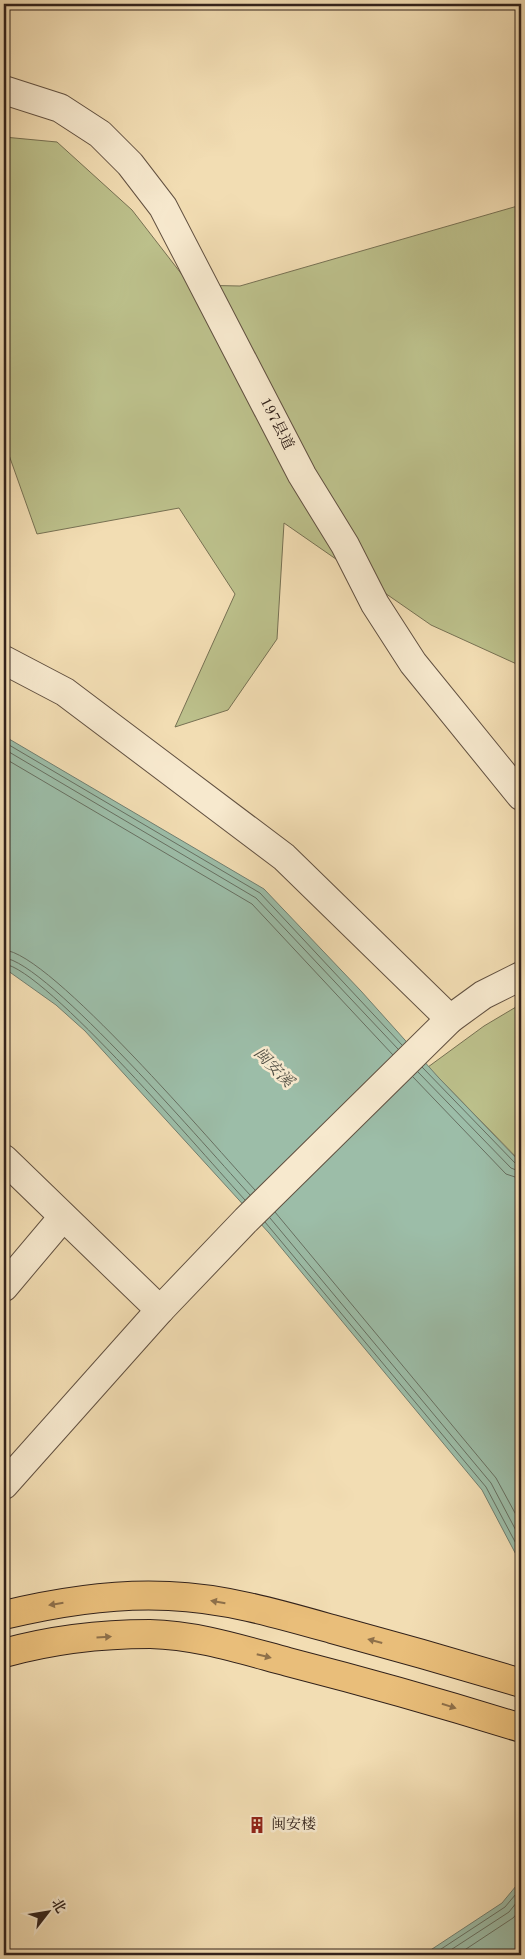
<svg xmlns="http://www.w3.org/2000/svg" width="525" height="1959" viewBox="0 0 525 1959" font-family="'Old Standard TT','Noto Serif SC',serif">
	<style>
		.green { fill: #bcc08b; stroke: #777153 }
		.water { fill: #9cbda8; stroke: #727f70 }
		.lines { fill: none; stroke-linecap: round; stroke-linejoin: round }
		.shore { stroke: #677062; stroke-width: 1 }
		.minor-casing { stroke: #625141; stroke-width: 30 }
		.highway-casing { stroke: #32221b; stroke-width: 30 }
		.minor { stroke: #f7e9ce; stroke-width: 28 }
		.highway { stroke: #e9be7a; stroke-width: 28 }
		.oneway { fill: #8e704a }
		.labels { text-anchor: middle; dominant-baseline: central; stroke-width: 5; stroke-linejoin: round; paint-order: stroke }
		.street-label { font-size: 15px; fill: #32221b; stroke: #f7e9ce }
		.poi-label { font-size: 15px; fill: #32221b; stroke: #f7e9ce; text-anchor: start }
		.water-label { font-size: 16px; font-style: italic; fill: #525045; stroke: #f7e9ce }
	</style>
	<rect width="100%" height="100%" fill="#f2ddb3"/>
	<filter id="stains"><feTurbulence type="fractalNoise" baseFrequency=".004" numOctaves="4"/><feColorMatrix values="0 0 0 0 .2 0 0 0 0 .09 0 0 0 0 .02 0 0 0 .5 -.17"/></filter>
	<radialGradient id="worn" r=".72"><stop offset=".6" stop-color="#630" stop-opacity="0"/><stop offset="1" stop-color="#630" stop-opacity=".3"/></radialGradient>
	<g class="green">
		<polygon points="4,137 57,142 132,210 190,285 240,286 521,205 521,666 431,625 284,523 277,639 228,710 175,727 235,594 179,508 37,534 4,441"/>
		<polygon points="521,1004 521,1162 428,1067 484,1026"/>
	</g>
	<g class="water">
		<polygon points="4,736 264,889 361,991 439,1078 521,1163 521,1564 482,1490 269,1233 85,1031 56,1005 4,968"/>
		<polygon points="521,1880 521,1955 423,1955 502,1903"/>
	</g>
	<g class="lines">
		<g class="shore">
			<polyline points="4,742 260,893 402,1045"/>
			<polyline points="4,749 256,898 398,1049"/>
			<polyline points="4,758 252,904 393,1055"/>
			<path d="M 4,950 C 50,952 216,1148 255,1190"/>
			<path d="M 4,958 C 46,960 213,1155 250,1195"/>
			<path d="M 4,964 C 45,968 208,1160 245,1200"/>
			<polyline points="422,1067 516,1164 521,1166"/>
			<polyline points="418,1072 511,1168 521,1172"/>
			<polyline points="413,1077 506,1174 521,1179"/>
			<polyline points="275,1212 496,1478 521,1524"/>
			<polyline points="270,1218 491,1483 521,1540"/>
			<polyline points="265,1222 486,1487 521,1553"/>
			<polyline points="432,1955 505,1907 521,1888"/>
			<polyline points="443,1955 509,1912 521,1897"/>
			<polyline points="457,1955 513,1918 521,1909"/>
		</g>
		<g class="minor-casing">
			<g id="minor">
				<polyline points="4,90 60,108 100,134 130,164 163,207 302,475 345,545 375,604 413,663 521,796"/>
				<polyline points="4,660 65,692 284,857 450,1019"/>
				<polyline points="4,1159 160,1310"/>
				<polyline points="4,1287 63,1217"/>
				<polyline points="4,1485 160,1310 246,1220 450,1019 483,995 521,976"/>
			</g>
		</g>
		<g class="highway-casing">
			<g id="highway">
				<path d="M 4,1615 C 58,1602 113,1593 169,1596 C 224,1598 279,1614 332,1629 C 395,1646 458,1664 521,1683"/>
				<path d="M 4,1653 C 51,1640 101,1634 150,1634 C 197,1635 243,1650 288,1662 C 366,1682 444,1704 521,1728"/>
			</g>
		</g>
		<use href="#minor" class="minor"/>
		<use href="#highway" class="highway"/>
	</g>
	<defs><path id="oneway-solid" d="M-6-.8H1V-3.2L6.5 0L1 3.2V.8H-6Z" transform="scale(1.25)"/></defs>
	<g class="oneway">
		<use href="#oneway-solid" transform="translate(218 1602) rotate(-170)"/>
		<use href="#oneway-solid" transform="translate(56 1604) rotate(171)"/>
		<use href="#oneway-solid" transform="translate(104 1637) rotate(-3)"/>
		<use href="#oneway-solid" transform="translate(375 1641) rotate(-165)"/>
		<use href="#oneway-solid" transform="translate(264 1656) rotate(14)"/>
		<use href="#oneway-solid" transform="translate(449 1706) rotate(17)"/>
	</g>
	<defs>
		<g id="building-bare" transform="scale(1.35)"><path d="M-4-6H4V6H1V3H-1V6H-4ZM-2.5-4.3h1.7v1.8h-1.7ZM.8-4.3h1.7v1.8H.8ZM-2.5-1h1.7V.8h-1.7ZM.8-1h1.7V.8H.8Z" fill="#8f2418" stroke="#f7e9ce" stroke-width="2.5" paint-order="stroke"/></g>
	</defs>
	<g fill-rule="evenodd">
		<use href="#building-bare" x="257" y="1825"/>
	</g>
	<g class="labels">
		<g class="street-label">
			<text transform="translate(276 424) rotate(63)">197县道</text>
		</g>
		<g class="poi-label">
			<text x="271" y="1825">闽安楼</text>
		</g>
		<g class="water-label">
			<text transform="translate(273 1068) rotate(45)">闽安溪</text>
		</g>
	</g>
	<rect width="525" height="1959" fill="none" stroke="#f2ddb3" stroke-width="20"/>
	<rect x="5" y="5" width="515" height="1949" fill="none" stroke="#32221b" stroke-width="2.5"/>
	<rect x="10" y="10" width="505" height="1939" fill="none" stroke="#32221b"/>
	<g transform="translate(48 1912) rotate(59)" stroke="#f7e9ce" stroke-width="4" paint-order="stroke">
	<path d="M0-4L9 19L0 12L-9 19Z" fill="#32221b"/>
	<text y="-8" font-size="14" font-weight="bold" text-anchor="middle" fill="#32221b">北</text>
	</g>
	<rect width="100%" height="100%" filter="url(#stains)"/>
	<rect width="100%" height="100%" fill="url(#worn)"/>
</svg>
